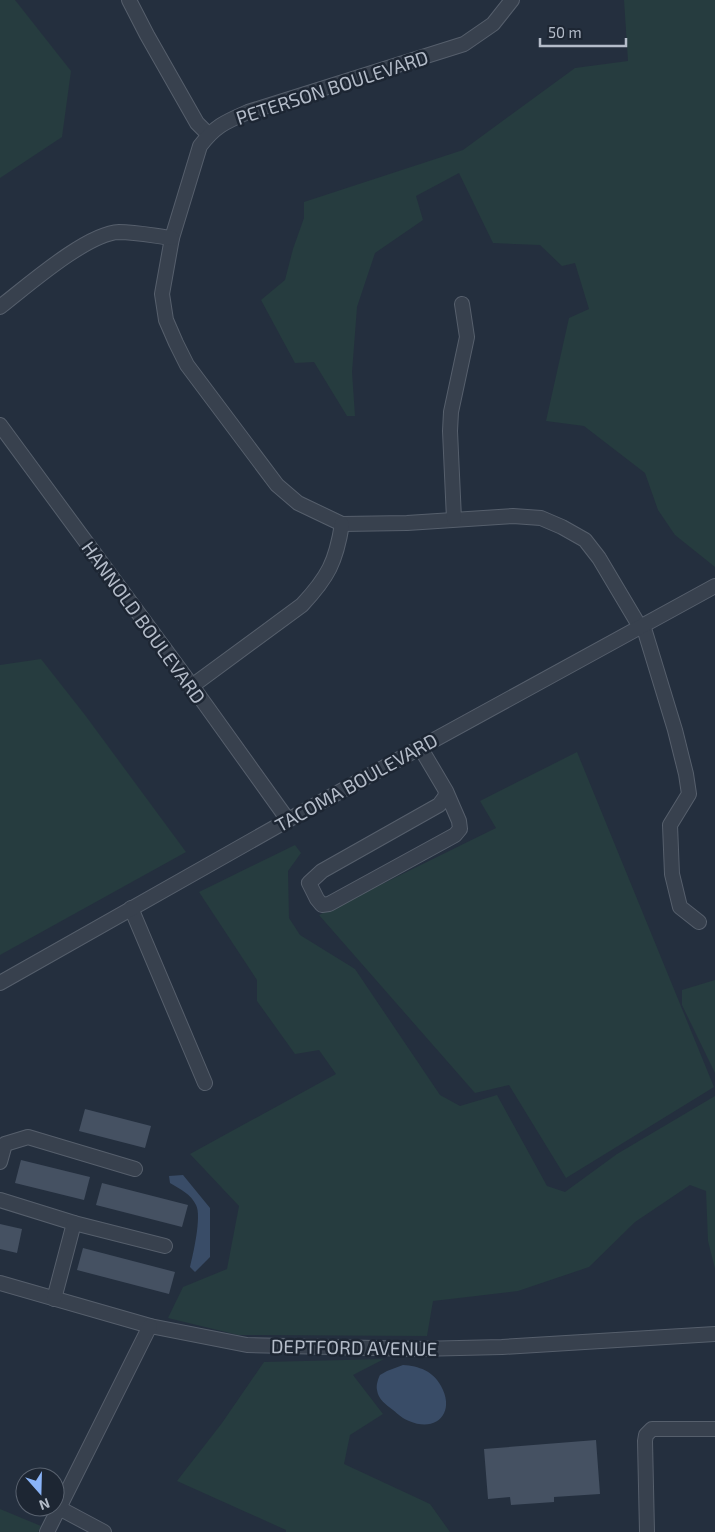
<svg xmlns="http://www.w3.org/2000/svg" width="715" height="1532" viewBox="0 0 715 1532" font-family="'Exo 2',sans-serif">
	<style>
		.green { fill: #263c3f }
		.water { fill: #394c67 }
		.building { fill: #455162 }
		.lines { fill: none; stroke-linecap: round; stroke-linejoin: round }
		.minor-casing { stroke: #565f6c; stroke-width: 16 }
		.minor { stroke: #38414e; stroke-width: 14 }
		.labels { text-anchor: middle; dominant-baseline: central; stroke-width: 5; stroke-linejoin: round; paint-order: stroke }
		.street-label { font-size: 19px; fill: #b4bcc9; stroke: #1d2633 }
	</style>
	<rect width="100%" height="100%" fill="#242f3e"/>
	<g class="green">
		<polygon points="0,0 15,0 71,71 62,137 0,178"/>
		<polygon points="624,0 715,0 715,567 675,535 658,510 645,473 584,426 546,421 569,318 589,309 575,263 562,266 540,245 493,243 459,173 416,196 423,220 375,253 357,307 352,372 355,416 347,416 314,362 295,363 261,300 285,280 293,249 304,218 304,202 463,150 575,68 628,61"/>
		<polygon points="41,659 85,715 186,852 0,955 0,665"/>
		<polygon points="577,752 714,1087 566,1178 509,1085 475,1093 319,915 496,828 480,801"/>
		<polygon points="295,845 301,853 288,871 289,918 300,935 355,969 440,1095 460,1106 497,1095 547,1186 565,1192 617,1154 715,1096 715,1269 708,1241 706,1191 690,1185 635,1222 589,1267 518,1291 433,1301 427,1336 238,1335 168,1318 183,1287 227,1269 239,1206 190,1154 336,1074 319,1050 295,1054 257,1001 257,980 199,892"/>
		<polygon points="715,980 715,1073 682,1005 682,990"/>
		<polygon points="384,1359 353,1375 383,1414 350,1435 344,1464 430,1504 450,1532 286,1532 286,1530 177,1481 222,1423 264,1362"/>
		<polygon points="0,1509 41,1526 38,1532 0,1532"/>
	</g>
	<g class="water">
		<path d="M 183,1175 L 210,1208 L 210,1257 L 195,1272 L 190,1267 C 193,1255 202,1216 196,1205 C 191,1194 180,1189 170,1183 L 169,1176 Z"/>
		<path d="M 403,1365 C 419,1366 433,1371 441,1386 C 456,1413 436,1433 409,1421 C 403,1419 398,1414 393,1410 C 386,1405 378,1399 377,1390 C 376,1385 378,1379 380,1375 L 387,1371 Z"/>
	</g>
	<g class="building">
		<polygon points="85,1109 151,1126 145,1148 79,1131"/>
		<polygon points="21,1160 90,1177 84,1200 15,1183"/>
		<polygon points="102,1183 188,1205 182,1227 96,1205"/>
		<polygon points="0,1224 22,1229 17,1253 0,1249"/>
		<polygon points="83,1248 175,1272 169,1294 77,1270"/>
		<polygon points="596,1440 600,1494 554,1497 554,1502 511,1505 510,1497 488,1499 484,1449"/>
	</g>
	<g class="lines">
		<g class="minor-casing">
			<g id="minor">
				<polyline points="129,0 147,35 197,123 209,135"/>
				<path d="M 512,0 L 493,24 L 464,44 L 248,112 C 225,122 215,126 200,146 L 172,238 L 162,294 L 166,320 L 176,343 L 187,365 L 277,485 L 298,503 L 342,524 L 407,523 L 513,516 L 541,518 L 562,527 L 585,540 L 599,558 L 640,627"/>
				<path d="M 0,307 C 26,287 87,233 119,232 C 136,232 155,236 172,238"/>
				<polyline points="0,425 192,686 288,820"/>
				<polyline points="454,519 450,431 451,412 467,337 462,304"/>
				<polyline points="643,625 675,730 686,774 689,794 670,825 672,874 680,907 699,922"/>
				<path d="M 192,686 L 302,605 C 328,577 336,562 342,524"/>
				<polyline points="420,747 446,791 445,797 439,805 322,871 309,883 317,899 322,905 329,904 455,835 460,829 459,821 446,791"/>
				<polyline points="131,908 205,1083"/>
				<polyline points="0,983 288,820 715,586"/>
				<polyline points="0,1162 5,1144 28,1137 135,1169"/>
				<polyline points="0,1200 74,1223"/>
				<polyline points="0,1283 150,1326 247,1345 417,1349 502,1347 715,1334"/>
				<polyline points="54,1299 74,1223 165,1246"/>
				<polyline points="59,1508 104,1532"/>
				<polyline points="47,1532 150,1326"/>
				<polyline points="647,1532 645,1441 646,1435 652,1429 715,1429"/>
			</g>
		</g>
		<use href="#minor" class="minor"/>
	</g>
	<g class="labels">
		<g class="street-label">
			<text transform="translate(332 87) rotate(-18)">PETERSON BOULEVARD</text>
			<text transform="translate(144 622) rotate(54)">HANNOLD BOULEVARD</text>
			<text transform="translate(356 782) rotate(-29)">TACOMA BOULEVARD</text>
			<text transform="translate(354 1347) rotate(1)">DEPTFORD AVENUE</text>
		</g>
	</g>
	<g transform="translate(40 1492) rotate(160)"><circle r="24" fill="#1d2633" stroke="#59626f"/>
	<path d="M0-4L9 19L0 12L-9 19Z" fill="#8ab4f8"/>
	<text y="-8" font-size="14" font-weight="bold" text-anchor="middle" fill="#b4bcc9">N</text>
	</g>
	<path d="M540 38v8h86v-8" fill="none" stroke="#b4bcc9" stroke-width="2.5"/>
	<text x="548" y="38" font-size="15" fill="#b4bcc9" stroke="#1d2633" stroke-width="4" paint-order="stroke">50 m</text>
</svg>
